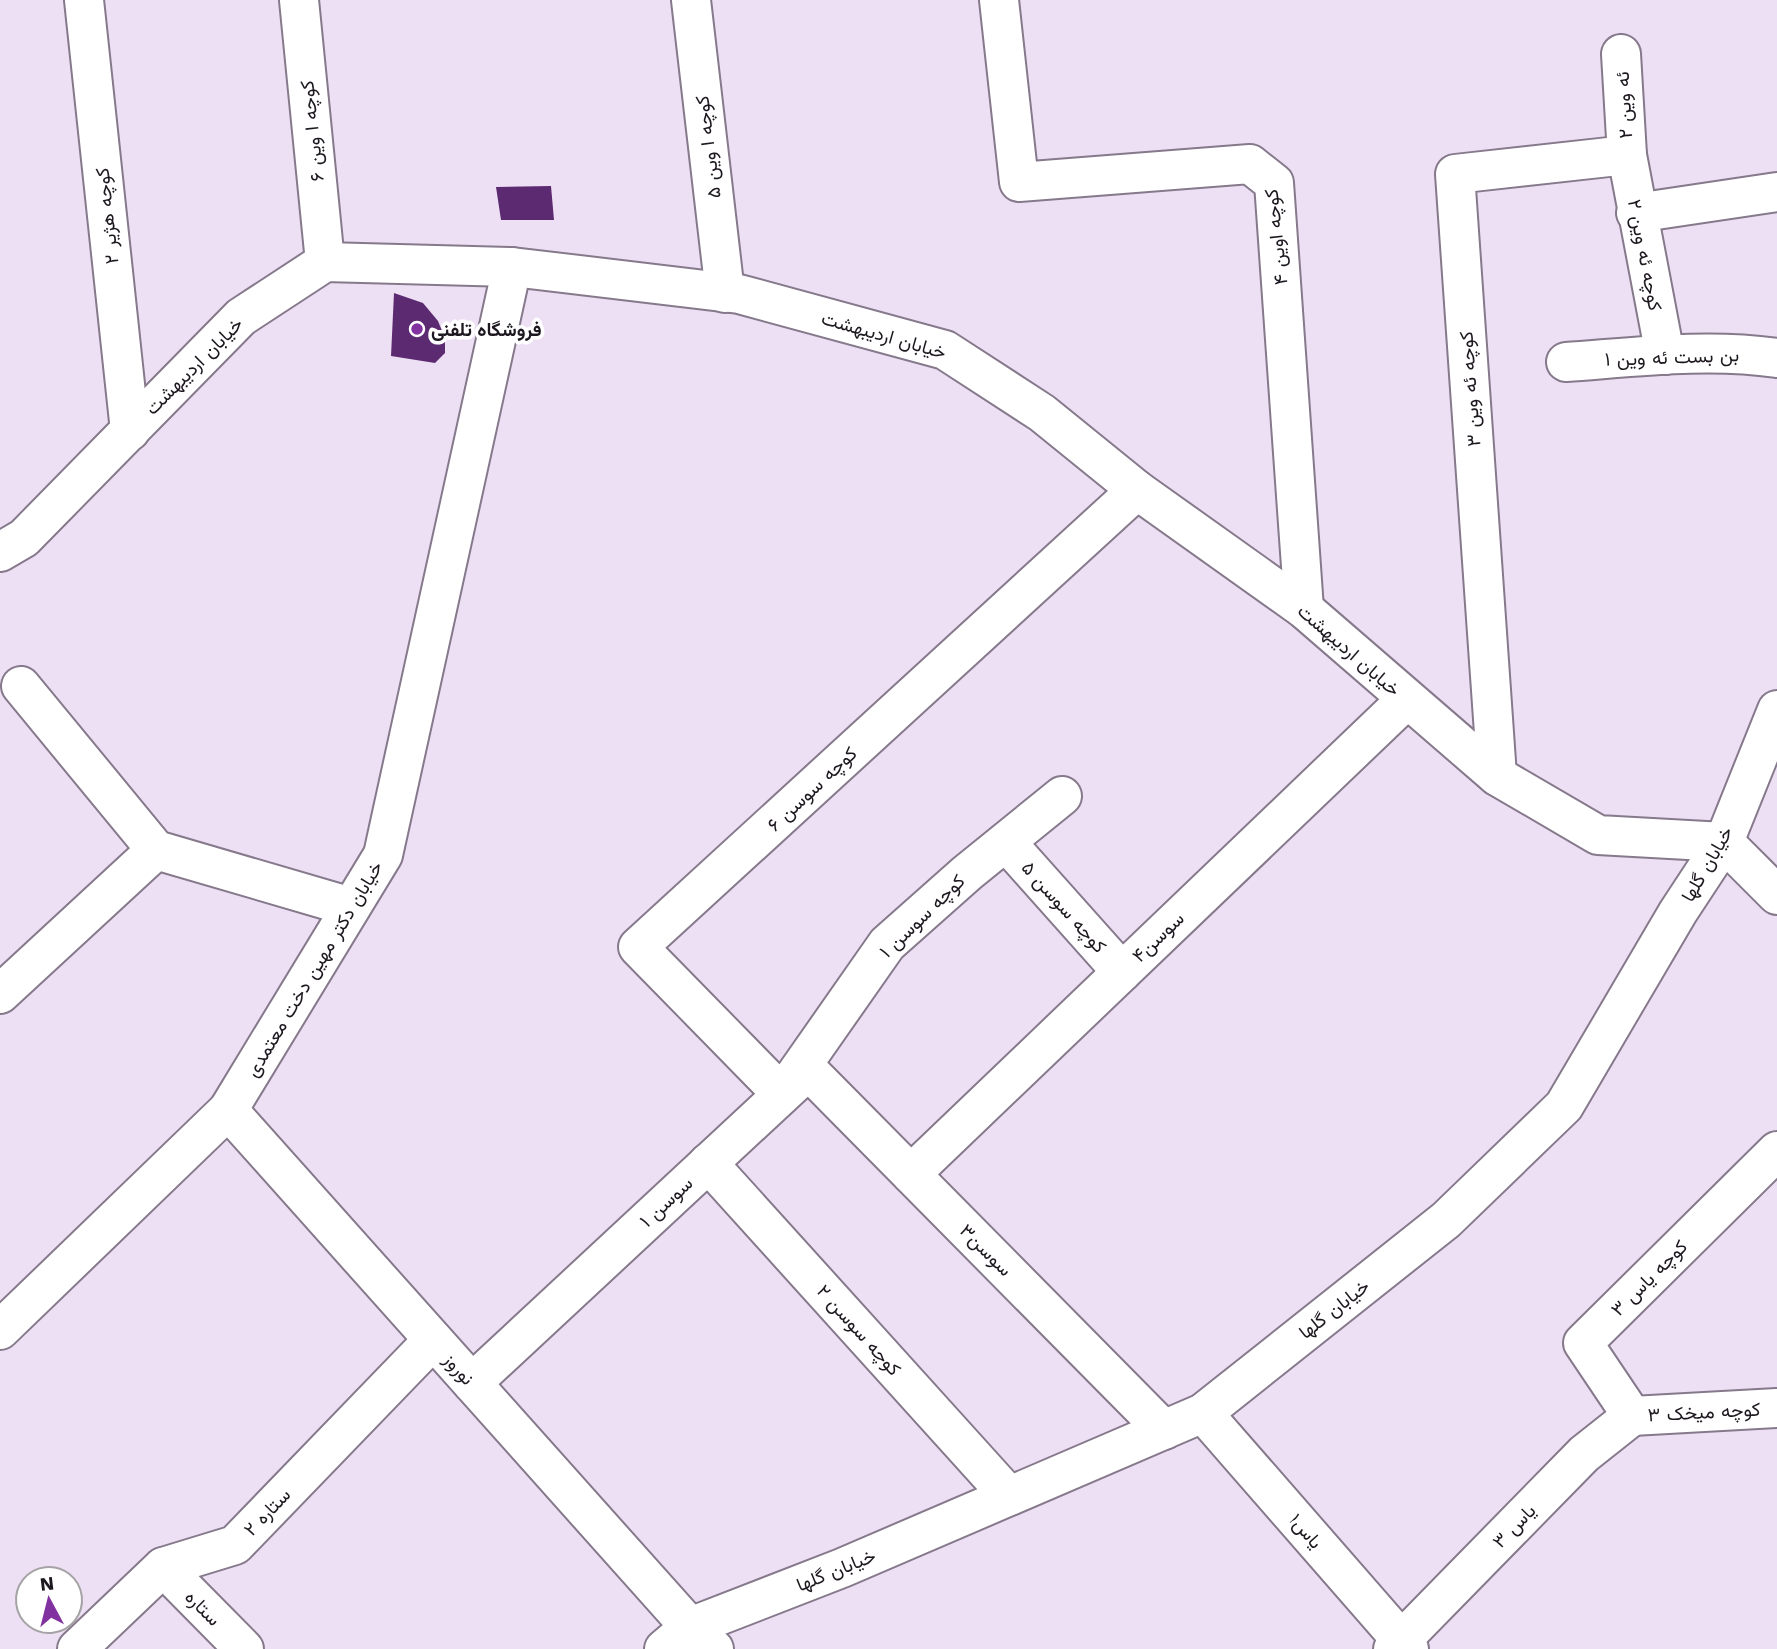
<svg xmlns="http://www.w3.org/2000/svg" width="1777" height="1649" viewBox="0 0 1777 1649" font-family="'Work Sans',Vazirmatn,sans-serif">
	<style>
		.building { fill: #5c2a71 }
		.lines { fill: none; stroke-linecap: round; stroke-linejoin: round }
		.minor-casing { stroke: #85798b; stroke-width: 42 }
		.minor { stroke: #fff; stroke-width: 38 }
		.poi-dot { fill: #8131a0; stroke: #fff; stroke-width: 2.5 }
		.labels { text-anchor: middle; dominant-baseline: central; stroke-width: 7; stroke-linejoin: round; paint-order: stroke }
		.street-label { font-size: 19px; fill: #1d181f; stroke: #fff }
		.poi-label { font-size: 19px; font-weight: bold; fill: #1d181f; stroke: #fff; text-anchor: start }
	</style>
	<rect width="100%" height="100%" fill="#eee0f4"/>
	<g class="building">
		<polygon points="551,186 554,220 501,220 496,187"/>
		<polygon points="394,293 423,303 438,321 445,338 445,353 435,363 391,356"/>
	</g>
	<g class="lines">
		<g class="minor-casing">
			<g id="minor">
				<polyline points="84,0 130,431"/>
				<polyline points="299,0 325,262"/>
				<polyline points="691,0 725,293"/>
				<polyline points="999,0 1019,182 1250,164 1274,183 1304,609"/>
				<polyline points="1621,54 1627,155 1665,355"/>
				<polyline points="1636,213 1777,192"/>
				<path d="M 1566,362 C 1636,357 1708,348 1777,358"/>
				<polyline points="0,552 24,538 241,317 325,262 512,267 739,294 945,350 1042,413 1137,490 1304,609 1497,776 1598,835 1724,842 1777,895"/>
				<polyline points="21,686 156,850 351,907"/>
				<polyline points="1497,776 1455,174 1627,155"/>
				<polyline points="1062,796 967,873 887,944 782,1094 638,947 1137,490"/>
				<polyline points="1006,842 1122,972"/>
				<polyline points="0,994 156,850"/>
				<polyline points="808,1070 1164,1430"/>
				<polyline points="228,1110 690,1627 714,1649"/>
				<polyline points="708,1163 1009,1496"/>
				<polyline points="911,1174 1406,700"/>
				<polyline points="0,1330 228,1110 383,855 512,267"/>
				<polyline points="472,1383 801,1077"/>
				<polyline points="1203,1413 1409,1649"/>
				<polyline points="1632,1416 1583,1343 1777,1151"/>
				<polyline points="1632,1416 1777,1408"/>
				<polyline points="163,1567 244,1649"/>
				<polyline points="77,1649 163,1567 235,1545 433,1340"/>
				<polyline points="664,1649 690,1627 842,1568 1203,1413 1446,1220 1564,1106 1678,912 1724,842 1777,710"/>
				<polyline points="1393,1649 1584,1454 1632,1416"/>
			</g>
		</g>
		<use href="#minor" class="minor"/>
	</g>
	<circle class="poi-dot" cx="417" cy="329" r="7"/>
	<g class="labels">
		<g class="street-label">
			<text transform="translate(1624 105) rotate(-93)">ئه وین ۲</text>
			<text transform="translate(312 131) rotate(-96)">کوچه ا وین ۶</text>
			<text transform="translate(708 147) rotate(-97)">کوچه ا وین ۵</text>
			<text transform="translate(107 216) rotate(-96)">کوچه هژیر ۲</text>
			<text transform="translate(1276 237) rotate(-96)">کوچه اوین ۴</text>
			<text transform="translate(1645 255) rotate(79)">کوچه ئه وین ۲</text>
			<text transform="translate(884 335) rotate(16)">خیابان اردیبهشت</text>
			<text transform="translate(1672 357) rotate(-2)">بن بست ئه وین ۱</text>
			<text transform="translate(194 366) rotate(-45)">خیابان اردیبهشت</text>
			<text transform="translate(1470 389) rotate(-94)">کوچه ئه وین ۳</text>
			<text transform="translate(1349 650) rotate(41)">خیابان اردیبهشت</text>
			<text transform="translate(812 789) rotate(-43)">کوچه سوسن ۶</text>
			<text transform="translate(1707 864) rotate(-60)">خیابان گلها</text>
			<text transform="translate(1064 907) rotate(48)">کوچه سوسن ۵</text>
			<text transform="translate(922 916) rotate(-44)">کوچه سوسن ۱</text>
			<text transform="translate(1158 937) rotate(-44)">سوسن۴</text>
			<text transform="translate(314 969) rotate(-59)">خیابان دکتر مهین دخت معتمدی</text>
			<text transform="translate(666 1202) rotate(-43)">سوسن ۱</text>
			<text transform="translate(986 1250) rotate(45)">سوسن۳</text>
			<text transform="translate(1649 1278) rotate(-45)">کوچه یاس ۳</text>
			<text transform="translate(1334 1309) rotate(-38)">خیابان گلها</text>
			<text transform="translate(859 1330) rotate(48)">کوچه سوسن ۲</text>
			<text transform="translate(459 1369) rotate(48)">نوروز</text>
			<text transform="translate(1704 1412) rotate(-3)">کوچه میخک ۳</text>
			<text transform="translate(267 1512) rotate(-46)">ستاره ۲</text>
			<text transform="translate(1514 1526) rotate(-46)">یاس ۳</text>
			<text transform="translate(1306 1531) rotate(49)">یاس۱</text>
			<text transform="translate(836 1570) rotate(-22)">خیابان گلها</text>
			<text transform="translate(203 1608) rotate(45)">ستاره</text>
		</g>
		<g class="poi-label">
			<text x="431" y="329">فروشگاه تلفنی</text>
		</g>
	</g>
	<g transform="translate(49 1600) rotate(353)"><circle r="33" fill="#ffffff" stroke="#a5a3a5" stroke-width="2"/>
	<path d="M0-5L12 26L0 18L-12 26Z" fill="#8131a0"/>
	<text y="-10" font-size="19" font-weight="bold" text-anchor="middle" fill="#1d181f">N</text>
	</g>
</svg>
